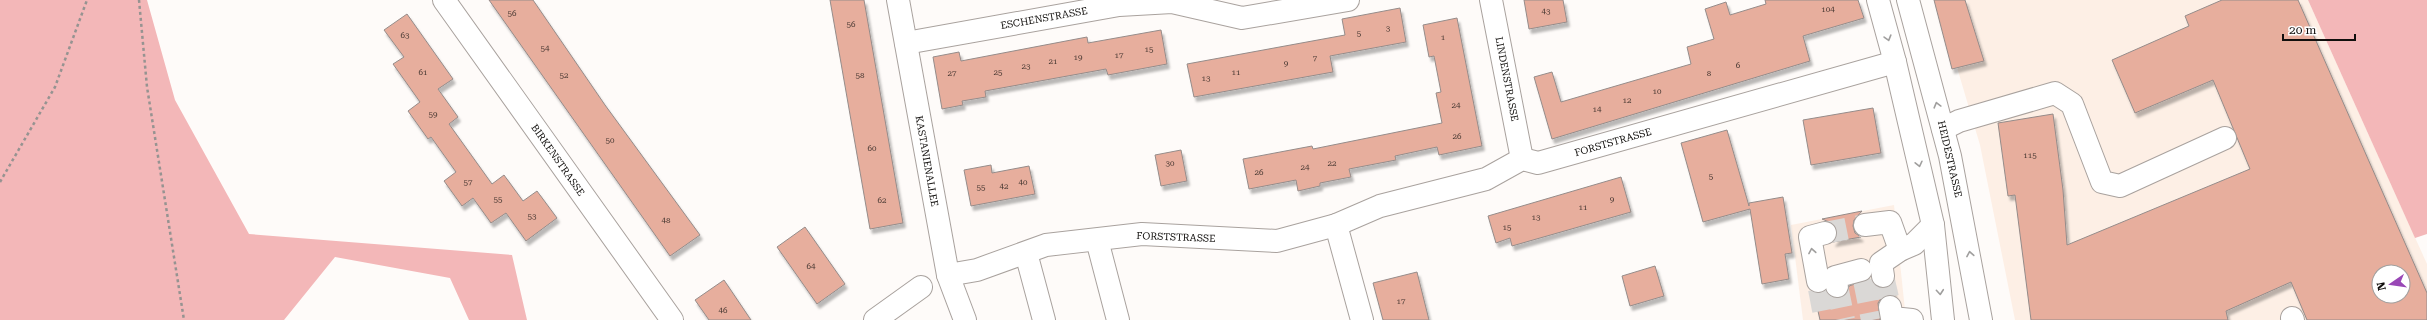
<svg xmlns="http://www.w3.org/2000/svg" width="2427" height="320" viewBox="0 0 2427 320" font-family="'Roboto Serif',serif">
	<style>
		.built { fill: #fdefe5; fill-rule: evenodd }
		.forest { fill: #f3b7b8 }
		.building { fill: #e7ae9d; stroke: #958c8a; fill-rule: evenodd; filter: url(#shadow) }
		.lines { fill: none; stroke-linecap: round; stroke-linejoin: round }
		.minor-tunnel { stroke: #dad8d6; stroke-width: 22; stroke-dasharray: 22 11; stroke-linecap: butt }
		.minor-casing { stroke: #a9a29e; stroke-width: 24 }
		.major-casing { stroke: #a9a29e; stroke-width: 24 }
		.path { stroke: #969391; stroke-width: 2.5; stroke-dasharray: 3 3; stroke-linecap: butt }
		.minor { stroke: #fff; stroke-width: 22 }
		.major { stroke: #fff; stroke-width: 22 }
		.oneway { stroke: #a09f9e }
		.labels { text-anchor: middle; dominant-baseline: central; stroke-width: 3.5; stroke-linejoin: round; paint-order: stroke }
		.number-label { font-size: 8px; fill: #463731 }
		.street-label { font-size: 10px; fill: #110f0d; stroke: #fff }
	</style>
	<defs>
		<filter id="shadow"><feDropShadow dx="2.5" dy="4.5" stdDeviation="1" flood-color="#0004"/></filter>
	</defs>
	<rect width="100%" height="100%" fill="#fefbf9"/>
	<g class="built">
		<path d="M 1937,0 L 2308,0 L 2427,264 L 2427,320 L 2015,320 L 1980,145 ZM 2379,272 L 2403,272 L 2403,296 L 2379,296 Z"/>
		<polygon points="1894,205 1906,320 1803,320 1791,225"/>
	</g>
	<g class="forest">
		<polygon points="0,0 147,0 175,100 249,234 512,255 527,320 469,320 450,278 335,257 284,320 0,320"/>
		<polygon points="2308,0 2427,0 2427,234 2415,238"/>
	</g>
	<g class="building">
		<polygon points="489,0 533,0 605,105 700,235 670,256"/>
		<polygon points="830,0 864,0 903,223 870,229"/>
		<polygon points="1524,0 1563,0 1567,22 1529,29"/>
		<polygon points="1765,0 1858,0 1864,18 1803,36 1810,61 1552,139 1534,77 1552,72 1561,102 1691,64 1687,47 1714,39 1705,9 1726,2 1730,15 1766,4"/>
		<polygon points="1934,0 1965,0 1984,61 1952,69"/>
		<path d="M 2222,0 L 2298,0 L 2427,293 L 2427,320 L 2307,320 L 2291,282 L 2226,311 L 2228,320 L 2031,320 L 2015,195 L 2008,196 L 1998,123 L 2053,114 L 2063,190 L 2067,245 L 2250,169 L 2213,80 L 2135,113 L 2112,60 L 2189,26 L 2185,16 ZM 2379,272 L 2403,272 L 2403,296 L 2379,296 Z"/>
		<polygon points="1400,8 1406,42 1330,56 1333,72 1194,97 1187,64 1345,35 1342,19"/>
		<polygon points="407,14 453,79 438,89 458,117 449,124 492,184 504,175 523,201 537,191 557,218 526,241 506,213 491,223 473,198 462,206 444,181 456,172 431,137 428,139 408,111 420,102 393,64 404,57 384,30"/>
		<polygon points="1457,18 1482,146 1439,155 1437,147 1395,156 1396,160 1349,169 1351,177 1320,183 1320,186 1298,191 1296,180 1249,189 1243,159 1312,146 1313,149 1442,123 1436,93 1441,92 1434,56 1429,57 1423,25"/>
		<polygon points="1161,30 1167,64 1108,75 1106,69 985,91 986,97 962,101 963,105 942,109 933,57 959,52 961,61 1087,37 1088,43"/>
		<polygon points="1873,108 1881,153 1811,165 1803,120"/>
		<polygon points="1727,130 1749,206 1749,203 1783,197 1792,253 1785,254 1789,279 1762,284 1750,209 1703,222 1681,143"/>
		<polygon points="1181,150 1187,181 1161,186 1155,155"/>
		<polygon points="991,165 992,173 1029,166 1035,194 971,206 964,170"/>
		<polygon points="1621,177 1631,212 1512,246 1510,238 1496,243 1488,216"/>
		<polygon points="1862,211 1854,220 1853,226 1855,233 1861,237 1833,242 1837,237 1837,229 1834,224 1822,219"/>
		<polygon points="805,227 845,284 817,304 777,247"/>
		<polygon points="1655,266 1664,296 1630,306 1622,276"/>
		<polygon points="1417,272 1429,320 1383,320 1373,283"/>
		<polygon points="1870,279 1879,288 1885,288 1892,284 1894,295 1882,297 1878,303 1880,320 1820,320 1814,293 1826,291 1833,298 1840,298 1846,295 1849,286"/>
		<polygon points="724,280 751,320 709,320 695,300"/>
	</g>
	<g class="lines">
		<g class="minor-tunnel">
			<polyline points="1825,233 1865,225"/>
			<polyline points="1883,276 1890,307"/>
			<polyline points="1864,280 1872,320"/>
			<polyline points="1837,286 1844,320"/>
			<polyline points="1819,289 1825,320"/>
		</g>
		<g class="minor-casing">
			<g id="minor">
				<polyline points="444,0 672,320"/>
				<polyline points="898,0 948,275 965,320"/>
				<polyline points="1491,0 1522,159"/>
				<polyline points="906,43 1119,5 1172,2 1242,18 1348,0"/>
				<polyline points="1943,129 1959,121 2055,93 2072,104 2102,182 2120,186 2225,138"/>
				<polyline points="1336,225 1362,320"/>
				<polyline points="1865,225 1890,222 1900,250"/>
				<polyline points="1097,240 1118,320"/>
				<polyline points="1026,253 1044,320"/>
				<polyline points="948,275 977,270 1046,245 1142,234 1277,241 1336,225 1380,206 1486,179 1522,159 1538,163 1895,62"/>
				<polyline points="1883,276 1881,263 1900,250 1914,244 1933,225"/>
				<polyline points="1818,281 1810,237 1825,233"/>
				<polyline points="1837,286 1835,277 1861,270"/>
				<polyline points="1890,307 1892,318 1912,320"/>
				<polyline points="2292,318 2293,320"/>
				<polyline points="875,320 921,287"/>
			</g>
		</g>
		<g class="major-casing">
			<g id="major">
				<polyline points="1878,0 1895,62 1933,225 1943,320"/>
				<polyline points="1908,0 1950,156 1981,320"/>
			</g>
		</g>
		<g class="path">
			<polyline points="139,0 147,87 184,320"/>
			<polyline points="0,182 55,87 87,0"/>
		</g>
		<use href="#minor" class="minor"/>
		<use href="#major" class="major"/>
	</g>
	<defs><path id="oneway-chevron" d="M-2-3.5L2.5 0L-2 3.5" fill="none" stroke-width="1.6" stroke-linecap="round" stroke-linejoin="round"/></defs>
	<g class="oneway">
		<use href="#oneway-chevron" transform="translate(1888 38) rotate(74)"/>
		<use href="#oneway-chevron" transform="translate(1937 105) rotate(-105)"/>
		<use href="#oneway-chevron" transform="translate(1919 164) rotate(77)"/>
		<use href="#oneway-chevron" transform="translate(1812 251) rotate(-100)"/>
		<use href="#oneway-chevron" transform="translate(1970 254) rotate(-100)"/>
		<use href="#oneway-chevron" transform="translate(1940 292) rotate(85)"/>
	</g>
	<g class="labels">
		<g class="number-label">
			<text x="1828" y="9">104</text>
			<text x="1546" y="11">43</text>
			<text x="512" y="13">56</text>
			<text x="851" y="24">56</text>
			<text x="1388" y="28">3</text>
			<text x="1359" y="33">5</text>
			<text x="405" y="35">63</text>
			<text x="1443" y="37">1</text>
			<text x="545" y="48">54</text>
			<text x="1149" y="49">15</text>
			<text x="1119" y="55">17</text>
			<text x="1078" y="57">19</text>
			<text x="1315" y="58">7</text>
			<text x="1053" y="61">21</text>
			<text x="1286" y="63">9</text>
			<text x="1738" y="65">6</text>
			<text x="1026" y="66">23</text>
			<text x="423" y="72">61</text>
			<text x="998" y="72">25</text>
			<text x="1236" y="72">11</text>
			<text x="952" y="73">27</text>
			<text x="1709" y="73">8</text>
			<text x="564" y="75">52</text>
			<text x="860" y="75">58</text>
			<text x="1206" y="78">13</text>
			<text x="1657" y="91">10</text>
			<text x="1627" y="100">12</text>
			<text x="1456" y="105">24</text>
			<text x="1597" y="109">14</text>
			<text x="433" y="114">59</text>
			<text x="1457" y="136">26</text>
			<text x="610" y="140">50</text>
			<text x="872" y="148">60</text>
			<text x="2030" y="155">115</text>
			<text x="1170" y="163">30</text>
			<text x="1332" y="163">22</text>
			<text x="1305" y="167">24</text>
			<text x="1259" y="172">26</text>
			<text x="1711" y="176">5</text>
			<text x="468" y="182">57</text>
			<text x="1023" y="182">40</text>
			<text x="1004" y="186">42</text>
			<text x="981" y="187">55</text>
			<text x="498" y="199">55</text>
			<text x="1612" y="199">9</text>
			<text x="882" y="200">62</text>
			<text x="1583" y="207">11</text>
			<text x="532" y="216">53</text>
			<text x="1536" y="217">13</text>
			<text x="666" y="220">48</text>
			<text x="1507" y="227">15</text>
			<text x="811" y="266">64</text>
			<text x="1401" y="301">17</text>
			<text x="723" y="310">46</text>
		</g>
		<g class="street-label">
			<text transform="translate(1044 18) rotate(-10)">ESCHENSTRASSE</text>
			<text transform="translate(1507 79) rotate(79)">LINDENSTRASSE</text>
			<text transform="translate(1613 142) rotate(-16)">FORSTSTRASSE</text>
			<text transform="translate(1950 159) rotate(77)">HEIDESTRASSE</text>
			<text transform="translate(558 160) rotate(55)">BIRKENSTRASSE</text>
			<text transform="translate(927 161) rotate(80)">KASTANIENALLEE</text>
			<text transform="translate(1176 237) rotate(2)">FORSTSTRASSE</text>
		</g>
	</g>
	<g transform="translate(2391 284) rotate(257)"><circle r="19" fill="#ffffff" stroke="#a09f9e"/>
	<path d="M0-3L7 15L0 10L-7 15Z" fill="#9947b6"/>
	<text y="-6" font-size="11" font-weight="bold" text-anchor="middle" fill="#110f0d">N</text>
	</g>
	<path d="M2283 34v6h72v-6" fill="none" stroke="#110f0d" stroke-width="2"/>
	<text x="2289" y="34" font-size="12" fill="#110f0d" stroke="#ffffff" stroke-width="3" paint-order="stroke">20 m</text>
</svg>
